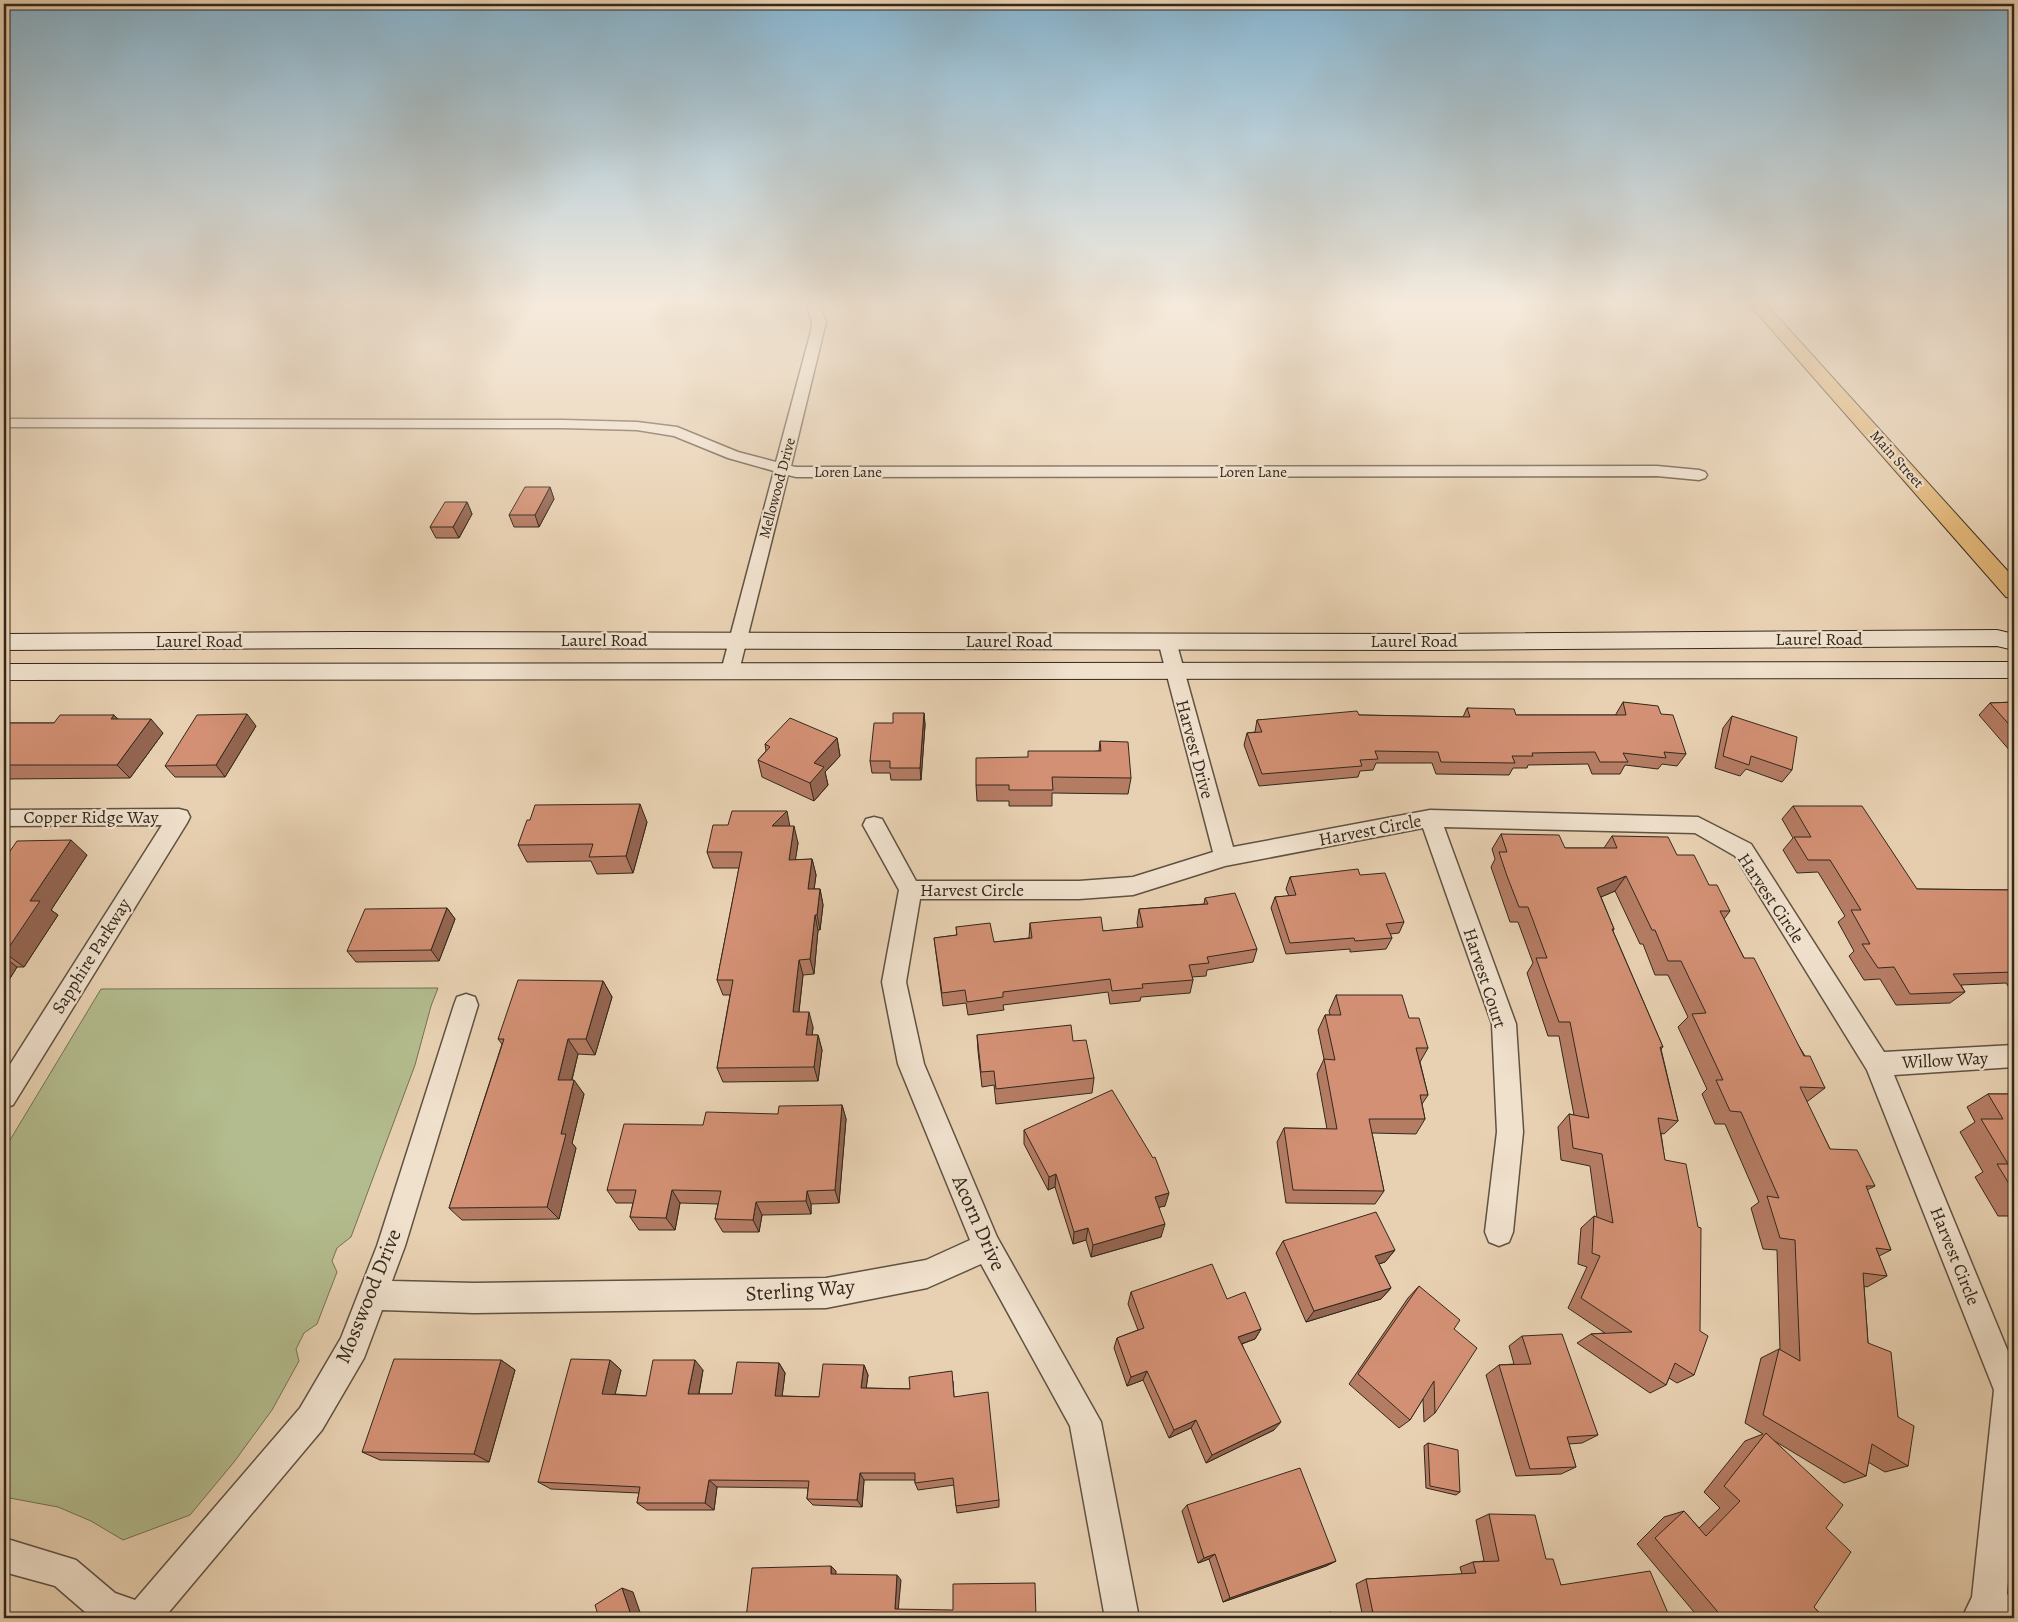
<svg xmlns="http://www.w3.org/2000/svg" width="2018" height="1622" viewBox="0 0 2018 1622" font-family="Alegreya,serif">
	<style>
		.green { fill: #b3bc8e; stroke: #737255 }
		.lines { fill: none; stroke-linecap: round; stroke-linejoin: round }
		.minor-casing { stroke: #605242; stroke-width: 3 }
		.secondary-casing { stroke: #33281c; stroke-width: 2 }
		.primary-casing { stroke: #33281c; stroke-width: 2 }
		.minor { fill: #f0e1cd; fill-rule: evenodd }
		.secondary { fill: #f0e1cd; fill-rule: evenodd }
		.primary { fill: #e4b879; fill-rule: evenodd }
		.wall { fill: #b57c64; stroke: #33281c }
		.shaded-wall { fill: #946551; stroke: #33281c }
		.building { fill: #d39074; stroke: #33281c }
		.labels { text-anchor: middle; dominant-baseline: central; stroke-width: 4.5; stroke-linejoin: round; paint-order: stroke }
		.far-street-label { font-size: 15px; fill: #33281c; stroke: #f0e1cd }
		.street-label { font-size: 18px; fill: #33281c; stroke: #f0e1cd }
		.near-street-label { font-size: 21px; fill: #33281c; stroke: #f0e1cd }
	</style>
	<rect width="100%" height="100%" fill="#e8d1b2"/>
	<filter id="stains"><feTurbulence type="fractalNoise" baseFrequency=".004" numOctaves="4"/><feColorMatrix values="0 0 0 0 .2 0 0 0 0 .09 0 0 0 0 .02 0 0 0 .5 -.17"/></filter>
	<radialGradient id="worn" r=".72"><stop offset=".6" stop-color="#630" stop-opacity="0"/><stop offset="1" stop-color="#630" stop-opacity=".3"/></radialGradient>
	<polygon class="green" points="438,988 431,1006 415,1065 351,1237 337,1248 332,1261 337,1272 317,1324 304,1333 296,1349 299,1361 272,1410 234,1462 190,1515 123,1540 91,1521 58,1507 4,1497 4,1150 101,989"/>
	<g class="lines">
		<g class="minor-casing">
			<g id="minor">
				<polygon points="807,305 819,305 826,322 791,466 796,467 1657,466 1699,470 1705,472 1707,475 1705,478 1699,480 1657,476 796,477 788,475 739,671 737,676 730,677 723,676 721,671 774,471 728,458 674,436 637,430 563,428 4,427 4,419 563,420 637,422 677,427 738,452 776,462 811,331 812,322"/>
				<polygon points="1167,635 1174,637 1176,641 1233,847 1430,810 1698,817 1751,844 1884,1052 2014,1045 2014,1067 1894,1075 2014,1366 2014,1507 2007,1594 2014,1600 2014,1618 1962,1618 1972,1597 1994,1390 1867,1070 1735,856 1695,833 1444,827 1516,1024 1523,1132 1513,1232 1509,1242 1499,1246 1489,1242 1485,1232 1497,1132 1492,1024 1423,828 1225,866 1133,895 1079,899 920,899 906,982 924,1064 997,1237 1101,1422 1139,1618 1105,1618 1070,1426 981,1264 927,1288 826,1308 474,1313 382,1310 364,1358 322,1430 164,1618 92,1618 55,1586 4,1572 4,1538 76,1560 115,1593 135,1600 300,1408 341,1338 377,1246 454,1005 457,997 466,994 475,997 478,1005 405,1246 392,1281 474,1283 826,1278 926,1260 970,1240 898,1064 882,982 899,890 863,825 866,819 874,817 882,819 916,881 1079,881 1133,877 1213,852 1158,641 1160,637"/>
				<polygon points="179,809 187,811 190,817 187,823 13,1105 4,1108 4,1074 162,825 4,826 4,810"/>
			</g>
		</g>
		<g class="secondary-casing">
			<g id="secondary">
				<polygon points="1997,630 2014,634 2014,650 1997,646 1434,650 354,648 4,650 4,634 354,632 1434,634"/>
				<polygon points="2014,662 2014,678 4,680 4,664"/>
			</g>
		</g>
		<g class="primary-casing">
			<polygon id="primary" points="1750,305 1767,305 2014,578 2014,599 2006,597"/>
		</g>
		<use href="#minor" class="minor"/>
		<use href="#secondary" class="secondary"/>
		<use href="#primary" class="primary"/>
	</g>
	<g class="wall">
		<polygon points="550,487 554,499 539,527 514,527 509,515"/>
		<polygon points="467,502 472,514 459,538 436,538 430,527"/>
		<polygon points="1623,702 1661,714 1686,754 1677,766 1662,764 1658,769 1625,765 1620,774 1592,774 1588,764 1528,765 1527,768 1513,768 1509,775 1436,774 1432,763 1376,763 1373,770 1360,771 1358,777 1259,786 1244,745 1247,733 1255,732 1257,720 1359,715 1463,717 1467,708 1516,715 1616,715 1616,714"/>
		<polygon points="2014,702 2014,752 2011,752 1979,715 1990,703"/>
		<polygon points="924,713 925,725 921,780 891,780 890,773 872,773 870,761 893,723"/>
		<polygon points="114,715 118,719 163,733 130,778 4,779 4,723 54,723"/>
		<polygon points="1732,716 1792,770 1782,782 1746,769 1740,776 1715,768 1723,728"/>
		<polygon points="256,726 225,777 175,777 165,766"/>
		<polygon points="837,738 840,756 825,772 828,785 814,801 762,777 758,760 766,751 765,744"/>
		<polygon points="1100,741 1131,778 1128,794 1052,793 1052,806 1009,806 1009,801 977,801 976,785 1028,757 1099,751"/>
		<polygon points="1793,806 1917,889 2014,890 2014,995 2006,983 1961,985 1965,992 1950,1003 1896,1005 1880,979 1864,980 1849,956 1854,951 1838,922 1845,916 1818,872 1797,873 1783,850 1793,838 1782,819"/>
		<polygon points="647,822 633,873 597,874 591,861 527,862 518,845"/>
		<polygon points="790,826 798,843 795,860 812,859 816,875 814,889 820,889 823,905 820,930 818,930 814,974 803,975 799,1012 813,1027 812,1035 818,1035 822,1050 818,1081 723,1082 717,1068 730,995 723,995 717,980 739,868 713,868 707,852"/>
		<polygon points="1501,834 1565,848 1604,848 1612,836 1677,855 1709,885 1730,911 1724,919 1744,958 1825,1088 1808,1101 1806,1101 1830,1149 1875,1186 1867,1190 1891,1250 1879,1256 1887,1276 1867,1287 1864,1286 1868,1343 1898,1417 1908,1466 1885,1472 1868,1462 1866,1476 1844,1483 1773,1440 1826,1528 1814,1607 1824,1618 1699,1618 1637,1544 1664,1517 1684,1511 1699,1528 1720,1508 1704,1492 1745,1441 1763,1434 1745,1423 1761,1358 1779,1349 1780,1350 1777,1250 1763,1249 1751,1208 1759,1202 1725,1124 1715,1124 1702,1094 1707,1089 1678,1027 1688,1017 1668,975 1655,975 1643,944 1640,944 1615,891 1601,897 1614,929 1613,931 1663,1047 1661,1049 1678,1121 1664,1134 1661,1133 1694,1375 1677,1383 1669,1378 1666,1385 1650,1393 1577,1343 1591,1334 1605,1333 1568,1308 1587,1267 1578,1264 1581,1228 1594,1216 1597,1218 1590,1166 1561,1160 1558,1127 1569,1114 1574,1115 1559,1036 1548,1036 1527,973 1533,963 1518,922 1510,922 1491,867 1495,859 1492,849"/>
		<polygon points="87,855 51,910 58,915 24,967 17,967 4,988 4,857"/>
		<polygon points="1360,875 1404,922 1399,933 1390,934 1392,938 1386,949 1350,952 1350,949 1286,954 1271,908 1275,897 1289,896 1286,889 1290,877"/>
		<polygon points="1205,898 1257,949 1253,962 1207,970 1206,976 1192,977 1193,980 1190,993 1141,997 1140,1001 1110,1004 1108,992 1003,1005 1004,1010 968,1015 966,1003 943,1006 934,938 957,935 956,927 994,942 1029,938 1030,923 1103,931 1138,928 1137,923 1139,909 1204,904"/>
		<polygon points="447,908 455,919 439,961 356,962 347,951"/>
		<polygon points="603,981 612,997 595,1055 578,1054 572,1080 584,1094 572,1143 576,1148 559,1219 462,1220 449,1208 502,1044 498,1039"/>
		<polygon points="1336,995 1409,1018 1428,1048 1420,1062 1428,1095 1422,1104 1425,1119 1416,1134 1372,1133 1384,1191 1375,1204 1286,1203 1277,1142 1284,1128 1327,1129 1317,1074 1324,1059 1318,1030 1325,1015 1330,1015 1329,1011"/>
		<polygon points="977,1035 1073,1041 1094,1078 1092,1093 996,1104 994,1085 982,1087 978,1051"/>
		<polygon points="1988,1094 2014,1094 2014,1227 2008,1216 1998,1216 1975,1177 1983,1172 1960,1132 1975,1122 1967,1107"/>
		<polygon points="842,1105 846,1119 839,1203 811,1204 811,1214 762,1215 759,1232 723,1232 715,1219 718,1204 680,1203 675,1230 639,1230 630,1217 633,1203 616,1203 607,1190 703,1125"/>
		<polygon points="1024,1130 1165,1206 1159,1207 1161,1237 1091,1257 1086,1240 1073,1244 1055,1187 1048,1190 1024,1144"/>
		<polygon points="1283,1241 1395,1250 1385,1262 1379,1264 1391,1288 1381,1299 1306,1322 1276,1253"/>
		<polygon points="1419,1286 1454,1329 1435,1413 1424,1422 1423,1399 1410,1420 1399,1428 1349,1384 1408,1298"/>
		<polygon points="1131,1292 1227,1299 1261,1329 1255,1339 1242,1344 1274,1430 1206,1463 1191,1428 1169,1438 1143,1380 1127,1386 1114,1348 1117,1338 1138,1330 1128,1304"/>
		<polygon points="1522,1336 1598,1435 1582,1443 1569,1444 1576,1467 1561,1474 1516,1476 1486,1375 1499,1365 1514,1364 1509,1346"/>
		<polygon points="501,1360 515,1370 489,1462 380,1460 362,1452"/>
		<polygon points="610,1360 621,1370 615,1394 646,1396 703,1370 699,1394 732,1394 779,1363 785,1373 782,1396 819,1397 864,1365 868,1375 866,1388 910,1389 953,1381 954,1397 999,1500 999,1507 957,1513 956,1506 954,1485 918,1490 915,1483 915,1480 864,1480 862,1507 813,1505 807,1499 808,1488 717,1487 714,1510 647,1510 637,1503 639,1493 551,1489 538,1482"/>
		<polygon points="1428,1443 1460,1492 1456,1495 1426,1488 1424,1446"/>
		<polygon points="1187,1505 1336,1561 1326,1566 1223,1602 1209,1559 1198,1563 1182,1511"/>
		<polygon points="1489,1514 1546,1559 1561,1585 1670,1618 1363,1618 1356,1584 1366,1579 1462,1574 1460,1567 1473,1562 1484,1561 1476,1520"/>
	</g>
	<g class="shaded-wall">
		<polygon points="550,487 554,499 539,527 535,515"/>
		<polygon points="467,502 472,514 459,538 453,527"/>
		<polygon points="924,713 925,725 921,780 920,768"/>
		<polygon points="247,714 256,726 225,777 216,765"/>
		<polygon points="114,715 126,729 111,719"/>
		<polygon points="151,719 163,733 130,778 117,765"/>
		<polygon points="837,738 840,756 825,772 828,785 814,801 810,783 814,763"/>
		<polygon points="640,804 647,822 633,873 626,856"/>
		<polygon points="787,811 790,827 772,826"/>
		<polygon points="794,826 798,843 793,876 789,860"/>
		<polygon points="71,840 87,855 51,910 58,915 24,967 5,953 30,901"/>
		<polygon points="812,859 816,875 812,905 808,889"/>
		<polygon points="1626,876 1615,891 1587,903 1597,888"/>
		<polygon points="820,889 823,905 820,930 817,915"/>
		<polygon points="447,908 455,919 439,961 431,950"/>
		<polygon points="815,915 818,930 814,974 810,959"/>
		<polygon points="4,957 17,967 4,988"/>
		<polygon points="799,960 803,975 797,1027 793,1012"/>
		<polygon points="603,981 612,997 595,1055 586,1039"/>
		<polygon points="809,1012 813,1027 811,1050 806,1035"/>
		<polygon points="818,1035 822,1050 818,1081 814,1067"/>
		<polygon points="568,1039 578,1054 568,1094 558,1080"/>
		<polygon points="574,1080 584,1094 572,1143 576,1148 559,1219 547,1207 561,1134"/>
		<polygon points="842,1105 846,1119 839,1203 835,1190"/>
		<polygon points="1056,1174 1055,1187 1048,1190 1049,1177"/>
		<polygon points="672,1190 680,1203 675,1230 666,1218"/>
		<polygon points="807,1191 811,1204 811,1214 806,1201"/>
		<polygon points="1169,1193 1165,1206 1151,1209 1155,1197"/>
		<polygon points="756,1202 762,1215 759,1232 753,1220"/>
		<polygon points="1165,1224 1161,1237 1091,1257 1093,1245"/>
		<polygon points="1088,1228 1086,1240 1073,1244 1074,1232"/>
		<polygon points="1395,1250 1385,1262 1366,1268 1375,1256"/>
		<polygon points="1391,1288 1381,1299 1306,1322 1314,1311"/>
		<polygon points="1261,1329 1255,1339 1232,1347 1238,1337"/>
		<polygon points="501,1360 515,1370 489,1462 474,1454"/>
		<polygon points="610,1360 621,1370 613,1403 602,1394"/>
		<polygon points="695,1360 703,1370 697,1403 688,1394"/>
		<polygon points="779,1363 785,1373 781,1405 775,1396"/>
		<polygon points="864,1365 868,1375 865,1397 861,1388"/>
		<polygon points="1147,1371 1143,1380 1127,1386 1131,1377"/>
		<polygon points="1196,1420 1191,1428 1169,1438 1174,1430"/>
		<polygon points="1281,1422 1274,1430 1206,1463 1212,1455"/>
		<polygon points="860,1473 864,1480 862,1507 857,1500"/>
		<polygon points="709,1480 717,1487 714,1510 705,1503"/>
		<polygon points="1215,1554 1209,1559 1198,1563 1204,1558"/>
		<polygon points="1336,1561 1326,1566 1223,1602 1230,1598"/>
		<polygon points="831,1566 836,1571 836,1578 831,1574"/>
		<polygon points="897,1575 901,1580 898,1612 895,1609"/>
		<polygon points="622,1588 633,1592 642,1618 632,1618"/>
	</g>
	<g class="building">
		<polygon points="525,487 550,487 535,515 509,515"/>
		<polygon points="445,502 467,502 453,527 430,527"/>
		<polygon points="1623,702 1658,706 1661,714 1673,715 1686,754 1664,752 1666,758 1623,753 1628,762 1600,762 1595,752 1532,753 1533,756 1512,756 1515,763 1441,762 1438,752 1375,751 1378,759 1360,760 1362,766 1262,774 1247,733 1262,732 1257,720 1357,711 1359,715 1470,717 1467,708 1514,709 1516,715 1626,715"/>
		<polygon points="2014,702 2014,730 1990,703"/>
		<polygon points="893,713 924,713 920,768 890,768 890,761 870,761 874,723 893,723"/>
		<polygon points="247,714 216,765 165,766 197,715"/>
		<polygon points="60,715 114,715 111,719 151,719 117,765 4,765 4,723 54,723"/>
		<polygon points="1732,716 1797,737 1792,770 1751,756 1749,765 1723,756"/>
		<polygon points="790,718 837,738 814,763 824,767 810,783 758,760 770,747 765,744"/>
		<polygon points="1100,741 1128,742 1131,778 1052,777 1053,790 1009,790 1009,785 976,785 976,758 1028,757 1028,751 1101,751"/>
		<polygon points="640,804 626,856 589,857 593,844 518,845 527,820 530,820 535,805"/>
		<polygon points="1793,806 1862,806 1917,889 2014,890 2014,972 1953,974 1965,992 1910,994 1894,967 1878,968 1862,944 1870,944 1851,910 1861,910 1830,860 1808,860 1794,837 1811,837"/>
		<polygon points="732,811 787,811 772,826 794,826 789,860 812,859 808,889 820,889 817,915 815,915 810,959 799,960 793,1012 809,1012 806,1035 818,1035 814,1067 717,1068 733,980 717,980 742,852 707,852 713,825 728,825"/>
		<polygon points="1501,834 1559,835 1565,848 1617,848 1612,836 1668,837 1677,855 1694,855 1709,885 1717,885 1730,911 1720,911 1744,958 1754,958 1804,1056 1810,1056 1825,1088 1800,1087 1830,1149 1857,1150 1875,1186 1866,1186 1891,1250 1876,1248 1887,1276 1863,1273 1868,1343 1891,1352 1898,1417 1914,1426 1908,1466 1872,1444 1866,1476 1763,1415 1779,1349 1800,1361 1795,1240 1780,1238 1767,1196 1779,1198 1741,1112 1730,1111 1716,1080 1723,1080 1692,1014 1706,1013 1681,961 1668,961 1655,930 1652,930 1626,876 1597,888 1614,929 1612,929 1663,1047 1660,1047 1678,1121 1658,1118 1665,1160 1686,1164 1698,1227 1701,1228 1700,1331 1708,1336 1694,1375 1675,1363 1666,1385 1591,1334 1632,1332 1581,1298 1600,1256 1592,1253 1594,1216 1613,1223 1602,1154 1573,1148 1569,1114 1589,1118 1570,1022 1559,1022 1536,958 1547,958 1528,907 1519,907 1507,876 1499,852 1507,852"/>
		<polygon points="71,840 30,901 40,901 5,953 4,953 4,857 6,857 17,841"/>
		<polygon points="1358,869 1360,875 1385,873 1404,922 1386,924 1392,938 1355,941 1354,938 1290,943 1275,897 1296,895 1290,877"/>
		<polygon points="1235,893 1257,949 1207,957 1209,963 1189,965 1193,980 1142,984 1143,988 1112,991 1110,979 1003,992 1003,997 967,1002 965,990 942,993 934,938 957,935 956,927 990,923 994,942 1032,938 1030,923 1061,920 1101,917 1103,931 1143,927 1139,909 1208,904 1205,898"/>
		<polygon points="447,908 431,950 347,951 365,909"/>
		<polygon points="518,980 603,981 586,1039 568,1039 558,1080 574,1080 561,1134 566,1134 547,1207 449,1208 504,1039 498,1039"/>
		<polygon points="1336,995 1402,995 1409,1018 1419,1018 1428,1048 1416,1048 1428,1095 1420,1095 1425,1119 1369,1119 1384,1191 1293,1190 1284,1128 1337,1129 1324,1059 1335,1060 1325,1015 1341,1015"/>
		<polygon points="1071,1025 1073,1041 1086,1040 1094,1078 996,1089 994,1071 981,1072 977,1035"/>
		<polygon points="1112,1090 1153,1158 1155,1157 1169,1193 1155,1197 1165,1224 1093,1245 1088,1228 1074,1232 1056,1174 1049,1177 1024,1130"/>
		<polygon points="1988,1094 2014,1094 2014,1192 1997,1164 2008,1164 1981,1119 2003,1119"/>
		<polygon points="842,1105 835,1190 807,1191 806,1201 756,1202 753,1220 715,1219 721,1191 672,1190 666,1218 630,1217 636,1190 607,1190 624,1124 703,1125 706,1112 778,1114 779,1106"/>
		<polygon points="1376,1212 1395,1250 1375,1256 1391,1288 1314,1311 1283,1241"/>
		<polygon points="1212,1264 1227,1299 1245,1292 1261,1329 1238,1337 1281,1422 1212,1455 1196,1420 1174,1430 1147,1371 1131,1377 1117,1338 1144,1328 1131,1292"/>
		<polygon points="1419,1286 1460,1320 1454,1329 1477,1348 1435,1413 1434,1381 1410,1420 1358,1374"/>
		<polygon points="1562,1334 1598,1435 1567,1437 1576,1467 1530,1469 1499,1365 1531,1364 1522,1336"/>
		<polygon points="394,1359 501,1360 474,1454 362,1452"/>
		<polygon points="571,1359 610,1360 602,1394 646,1396 653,1360 695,1360 688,1394 732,1394 737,1362 779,1363 775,1396 819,1397 823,1364 864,1365 861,1388 910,1389 909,1377 952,1371 954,1397 988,1392 999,1500 956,1506 953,1478 915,1483 915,1473 860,1473 857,1500 807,1499 809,1481 709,1480 705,1503 637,1503 640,1487 538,1482"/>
		<polygon points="1766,1433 1843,1505 1826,1528 1851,1552 1814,1607 1824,1618 1723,1618 1655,1538 1684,1511 1706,1536 1740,1501 1724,1486"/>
		<polygon points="1428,1443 1458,1450 1460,1492 1430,1486"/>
		<polygon points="1300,1468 1336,1561 1230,1598 1215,1554 1204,1558 1187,1505"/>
		<polygon points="1489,1514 1535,1515 1546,1559 1553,1559 1561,1585 1650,1571 1670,1618 1374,1618 1366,1579 1476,1573 1473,1562 1499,1561"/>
		<polygon points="831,1566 831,1574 897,1575 895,1609 953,1610 953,1584 1035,1583 1036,1618 746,1618 752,1568"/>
		<polygon points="622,1588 632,1618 599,1618 595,1605"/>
		<polygon points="1331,1612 1333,1618 1302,1618"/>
	</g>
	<linearGradient id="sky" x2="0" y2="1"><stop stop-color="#87b5d0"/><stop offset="0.57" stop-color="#f5eadc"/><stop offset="1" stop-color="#f5eadc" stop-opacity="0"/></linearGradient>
	<rect width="2018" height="532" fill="url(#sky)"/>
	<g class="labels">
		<g class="far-street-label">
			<text transform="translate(1897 459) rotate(48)">Main Street</text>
			<text x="848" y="472">Loren Lane</text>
			<text x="1253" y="472">Loren Lane</text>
			<text transform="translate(777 488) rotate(-75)">Mellowood Drive</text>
		</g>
		<g class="street-label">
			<text x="1819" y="639">Laurel Road</text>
			<text x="604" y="640">Laurel Road</text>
			<text x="199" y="641">Laurel Road</text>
			<text x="1009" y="641">Laurel Road</text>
			<text x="1414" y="641">Laurel Road</text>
			<text transform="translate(1195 749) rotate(75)">Harvest Drive</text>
			<text x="91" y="817">Copper Ridge Way</text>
			<text transform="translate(1370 830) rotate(-11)">Harvest Circle</text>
			<text x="972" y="890">Harvest Circle</text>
			<text transform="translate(1771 898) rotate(56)">Harvest Circle</text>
			<text transform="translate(91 956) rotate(-58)">Sapphire Parkway</text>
			<text transform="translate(1485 978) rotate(72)">Harvest Court</text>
			<text transform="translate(1945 1060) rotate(-3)">Willow Way</text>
			<text transform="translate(1955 1256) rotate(68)">Harvest Circle</text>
		</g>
		<g class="near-street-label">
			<text transform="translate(979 1223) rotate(66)">Acorn Drive</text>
			<text transform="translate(800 1290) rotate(-4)">Sterling Way</text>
			<text transform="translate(368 1296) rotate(-68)">Mosswood Drive</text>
		</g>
	</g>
	<rect width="2018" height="1622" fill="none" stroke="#e8d1b2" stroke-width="20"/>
	<rect x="5" y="5" width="2008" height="1612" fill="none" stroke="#33281c" stroke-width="2.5"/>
	<rect x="10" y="10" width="1998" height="1602" fill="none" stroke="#33281c"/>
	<rect width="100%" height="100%" filter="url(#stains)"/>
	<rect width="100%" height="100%" fill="url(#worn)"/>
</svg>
